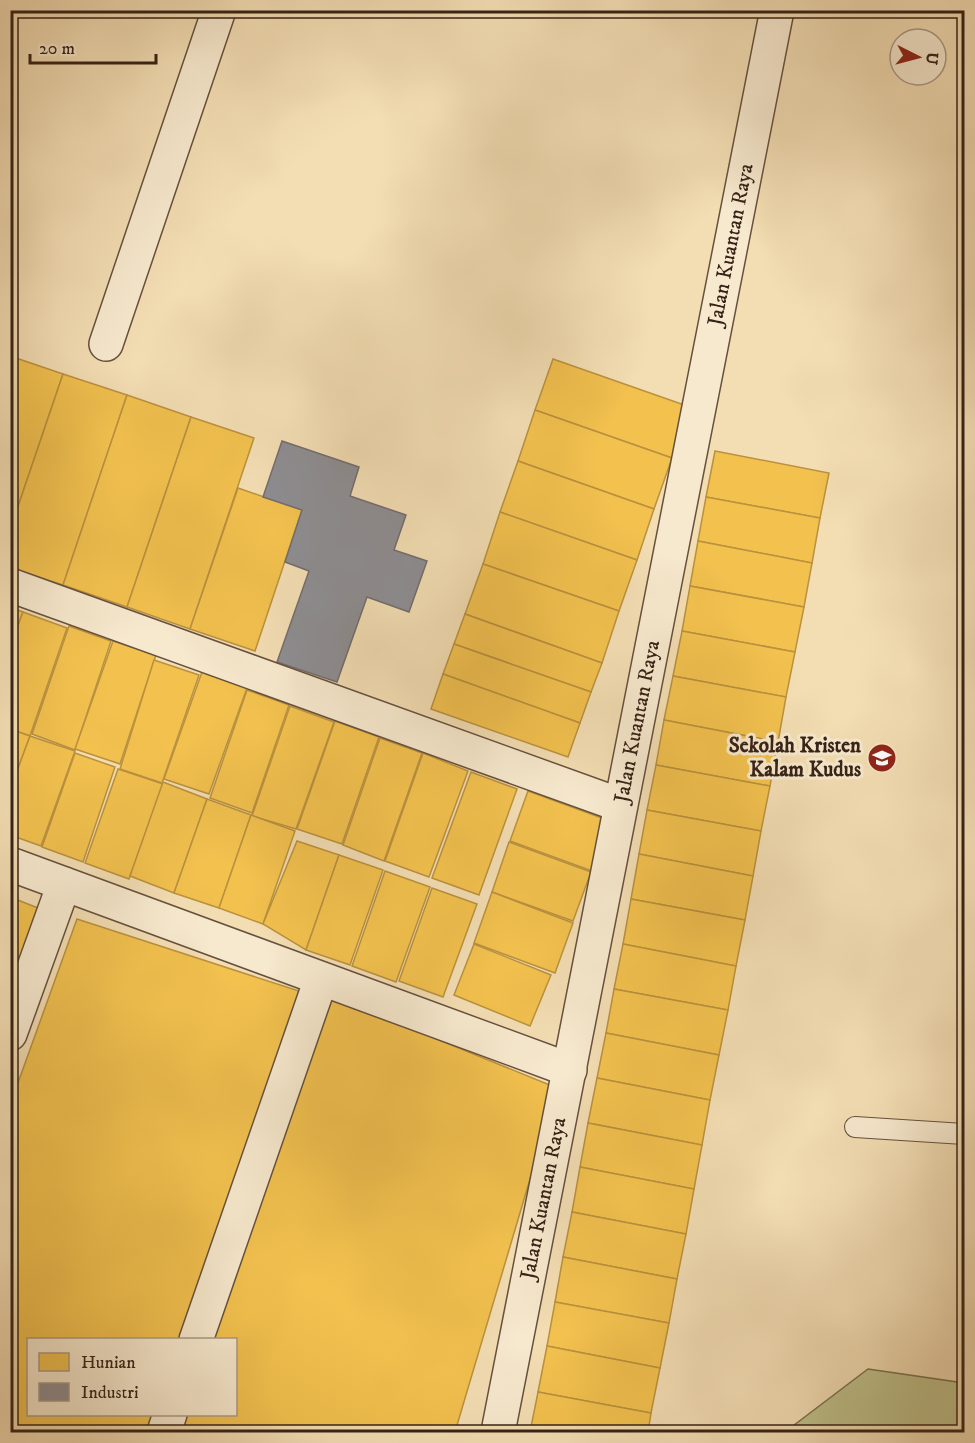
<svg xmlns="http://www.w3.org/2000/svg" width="975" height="1443" viewBox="0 0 975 1443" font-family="'IM FELL DW Pica',serif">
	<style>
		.green { fill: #bec08a; stroke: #7a7150; stroke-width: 1.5 }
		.homes { fill: #f2c14e; stroke: #ba913e; stroke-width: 1.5 }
		.industry { fill: #8d8d92; stroke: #736d6d; stroke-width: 1.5 }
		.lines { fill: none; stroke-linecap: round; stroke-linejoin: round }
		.lane-casing { stroke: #66513e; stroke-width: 22 }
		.street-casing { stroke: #66513e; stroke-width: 36 }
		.lane { stroke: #f7e9ce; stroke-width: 20 }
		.street { stroke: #f7e9ce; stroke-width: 33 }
		.labels { text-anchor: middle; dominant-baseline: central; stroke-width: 6; stroke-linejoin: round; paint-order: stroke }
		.street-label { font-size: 21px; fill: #372217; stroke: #f7e9ce }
		.poi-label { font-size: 21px; font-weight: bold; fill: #372217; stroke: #f7e9ce; text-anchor: end }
	</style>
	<rect width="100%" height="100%" fill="#f3ddb3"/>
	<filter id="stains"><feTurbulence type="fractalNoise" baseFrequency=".00333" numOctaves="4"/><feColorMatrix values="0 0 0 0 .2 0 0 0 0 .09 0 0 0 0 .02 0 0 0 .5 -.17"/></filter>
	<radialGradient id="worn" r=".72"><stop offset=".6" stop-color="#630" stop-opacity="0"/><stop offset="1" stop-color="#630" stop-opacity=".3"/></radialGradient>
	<polygon class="green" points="868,1369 964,1383 964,1432 785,1432"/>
	<g class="homes">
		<polygon points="10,356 63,374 10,530"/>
		<polygon points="553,359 690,407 672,458 535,410"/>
		<polygon points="63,374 127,395 63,585 10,568 10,530"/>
		<polygon points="127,395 191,417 127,607 63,585"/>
		<polygon points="535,410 672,458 654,509 518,461"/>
		<polygon points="191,417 254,438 190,629 127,607"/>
		<polygon points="715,451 829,473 820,518 706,497"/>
		<polygon points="518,461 654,509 637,560 500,512"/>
		<polygon points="238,488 302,510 255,651 190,629"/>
		<polygon points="706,497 820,518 812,563 698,541"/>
		<polygon points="500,512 637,560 619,611 483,564"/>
		<polygon points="698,541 812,563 804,607 690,586"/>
		<polygon points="483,564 619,611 602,663 465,614"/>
		<polygon points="690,586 804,607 795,652 682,631"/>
		<polygon points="10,607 23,612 10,647"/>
		<polygon points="23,612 67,628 30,736 10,729 10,647"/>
		<polygon points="465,614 602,663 591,692 454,644"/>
		<polygon points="69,626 111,641 75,750 32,734"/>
		<polygon points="682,631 795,652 786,697 673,676"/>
		<polygon points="113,641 156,655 120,764 75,749"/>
		<polygon points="454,644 591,692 580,723 443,674"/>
		<polygon points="154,660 199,675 162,783 120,769"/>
		<polygon points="202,672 247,688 209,794 164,779"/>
		<polygon points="443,674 580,723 568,757 431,709"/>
		<polygon points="673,676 786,697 778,742 664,720"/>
		<polygon points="247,690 289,705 252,813 210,798"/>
		<polygon points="290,706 334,722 296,829 252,816"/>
		<polygon points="664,720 778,742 770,786 656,765"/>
		<polygon points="335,721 379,737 342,844 297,829"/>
		<polygon points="10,729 30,736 10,790"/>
		<polygon points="30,736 75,751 41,846 10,835 10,790"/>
		<polygon points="380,738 422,753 384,861 343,845"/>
		<polygon points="75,753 115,767 83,862 42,847"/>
		<polygon points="423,753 468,771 429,877 385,861"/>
		<polygon points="656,765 770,786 761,831 647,810"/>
		<polygon points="118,769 163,784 129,879 85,863"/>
		<polygon points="471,772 517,789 479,895 432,878"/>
		<polygon points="163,782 207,799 174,893 130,876"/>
		<polygon points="528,791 610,821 592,871 510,841"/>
		<polygon points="207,799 251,815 219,908 174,893"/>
		<polygon points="647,810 761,831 753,876 639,854"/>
		<polygon points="251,815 295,831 263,924 219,908"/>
		<polygon points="297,841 339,855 306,950 263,924"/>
		<polygon points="509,842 591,872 573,921 492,892"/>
		<polygon points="639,854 753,876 745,920 631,899"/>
		<polygon points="339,855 383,870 350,965 306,950"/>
		<polygon points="385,871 430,887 396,982 352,966"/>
		<polygon points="432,888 477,904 443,997 399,981"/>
		<polygon points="492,892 573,923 555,973 474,943"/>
		<polygon points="10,897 38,908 10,983"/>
		<polygon points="631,899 745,920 736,966 623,944"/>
		<polygon points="77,919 305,993 181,1340 28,1340 28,1414 154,1414 147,1432 10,1432 10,1105"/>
		<polygon points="474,944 551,975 530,1026 454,995"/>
		<polygon points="623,944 736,966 728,1010 614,989"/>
		<polygon points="614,989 728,1010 719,1055 606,1033"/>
		<polygon points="326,994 557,1088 455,1432 174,1432 181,1414 236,1414 236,1340 207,1340"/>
		<polygon points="606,1033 719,1055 710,1100 597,1078"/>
		<polygon points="597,1078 710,1100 702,1145 588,1123"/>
		<polygon points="588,1123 702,1145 694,1189 580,1167"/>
		<polygon points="580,1167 694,1189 686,1234 572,1212"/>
		<polygon points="572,1212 686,1234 677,1279 563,1257"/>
		<polygon points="563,1257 677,1279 669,1323 555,1302"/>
		<polygon points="555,1302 669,1323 660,1368 547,1346"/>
		<polygon points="547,1346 660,1368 651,1413 538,1392"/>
		<polygon points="538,1392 651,1413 648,1432 530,1432"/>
	</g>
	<polygon class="industry" points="282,441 359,467 350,496 406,515 394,550 427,561 409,612 367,597 337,682 277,662 309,571 285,562 302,510 263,497"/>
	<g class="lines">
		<g class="lane-casing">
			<polyline id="lane" points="855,1127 964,1134"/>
		</g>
		<g class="street-casing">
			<g id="street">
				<polyline points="106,344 219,10"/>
				<polyline points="10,585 620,805"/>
				<polyline points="10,864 570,1070"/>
				<polyline points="10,1034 64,884"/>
				<polyline points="196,1340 321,979"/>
				<polyline points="164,1432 170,1414"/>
				<path id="s1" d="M 498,1432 L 777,10"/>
			</g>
		</g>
		<use href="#lane" class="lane"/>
		<use href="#street" class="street"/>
	</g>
	<defs>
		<g id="school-disc" transform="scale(1.5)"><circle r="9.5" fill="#8f2418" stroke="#f7e9ce"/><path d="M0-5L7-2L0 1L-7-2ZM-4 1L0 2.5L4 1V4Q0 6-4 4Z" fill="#fff"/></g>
	</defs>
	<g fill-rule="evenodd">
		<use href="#school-disc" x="882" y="758"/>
	</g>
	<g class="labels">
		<g class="street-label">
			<text stroke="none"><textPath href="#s1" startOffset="1210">Jalan Kuantan Raya</textPath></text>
			<text stroke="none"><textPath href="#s1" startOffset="724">Jalan Kuantan Raya</textPath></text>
			<text stroke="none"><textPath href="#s1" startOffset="238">Jalan Kuantan Raya</textPath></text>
		</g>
		<g class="poi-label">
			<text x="861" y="746">Sekolah Kristen<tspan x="861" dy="24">Kalam Kudus</tspan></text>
		</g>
	</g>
	<rect width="975" height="1443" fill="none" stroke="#f3ddb3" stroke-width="36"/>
	<rect x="12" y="12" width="951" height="1419" fill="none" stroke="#372217" stroke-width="3"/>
	<rect x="18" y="18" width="939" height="1407" fill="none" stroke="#372217" stroke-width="1.5"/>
	<rect x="27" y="1338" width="210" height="78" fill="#f7e9ce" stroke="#aa9985" stroke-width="1.5"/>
	<rect x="39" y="1353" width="30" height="18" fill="#f2c14e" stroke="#aa9985" stroke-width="1.5"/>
	<text x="81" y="1368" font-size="18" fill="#372217">Hunian</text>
	<rect x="39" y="1383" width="30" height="18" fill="#8d8d92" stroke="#aa9985" stroke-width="1.5"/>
	<text x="81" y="1398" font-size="18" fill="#372217">Industri</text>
	<g transform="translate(918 57) rotate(96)"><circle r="28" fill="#f7e9ce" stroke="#aa9985" stroke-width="1.5"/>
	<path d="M0-4.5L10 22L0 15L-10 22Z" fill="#8f2418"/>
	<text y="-9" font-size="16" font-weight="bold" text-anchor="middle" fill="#372217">U</text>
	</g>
	<path d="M30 54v9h126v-9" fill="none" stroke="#372217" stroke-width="3"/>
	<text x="39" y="54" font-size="18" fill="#372217" stroke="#f7e9ce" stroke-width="4.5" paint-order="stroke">20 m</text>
	<rect width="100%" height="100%" filter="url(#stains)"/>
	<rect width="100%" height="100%" fill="url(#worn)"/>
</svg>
